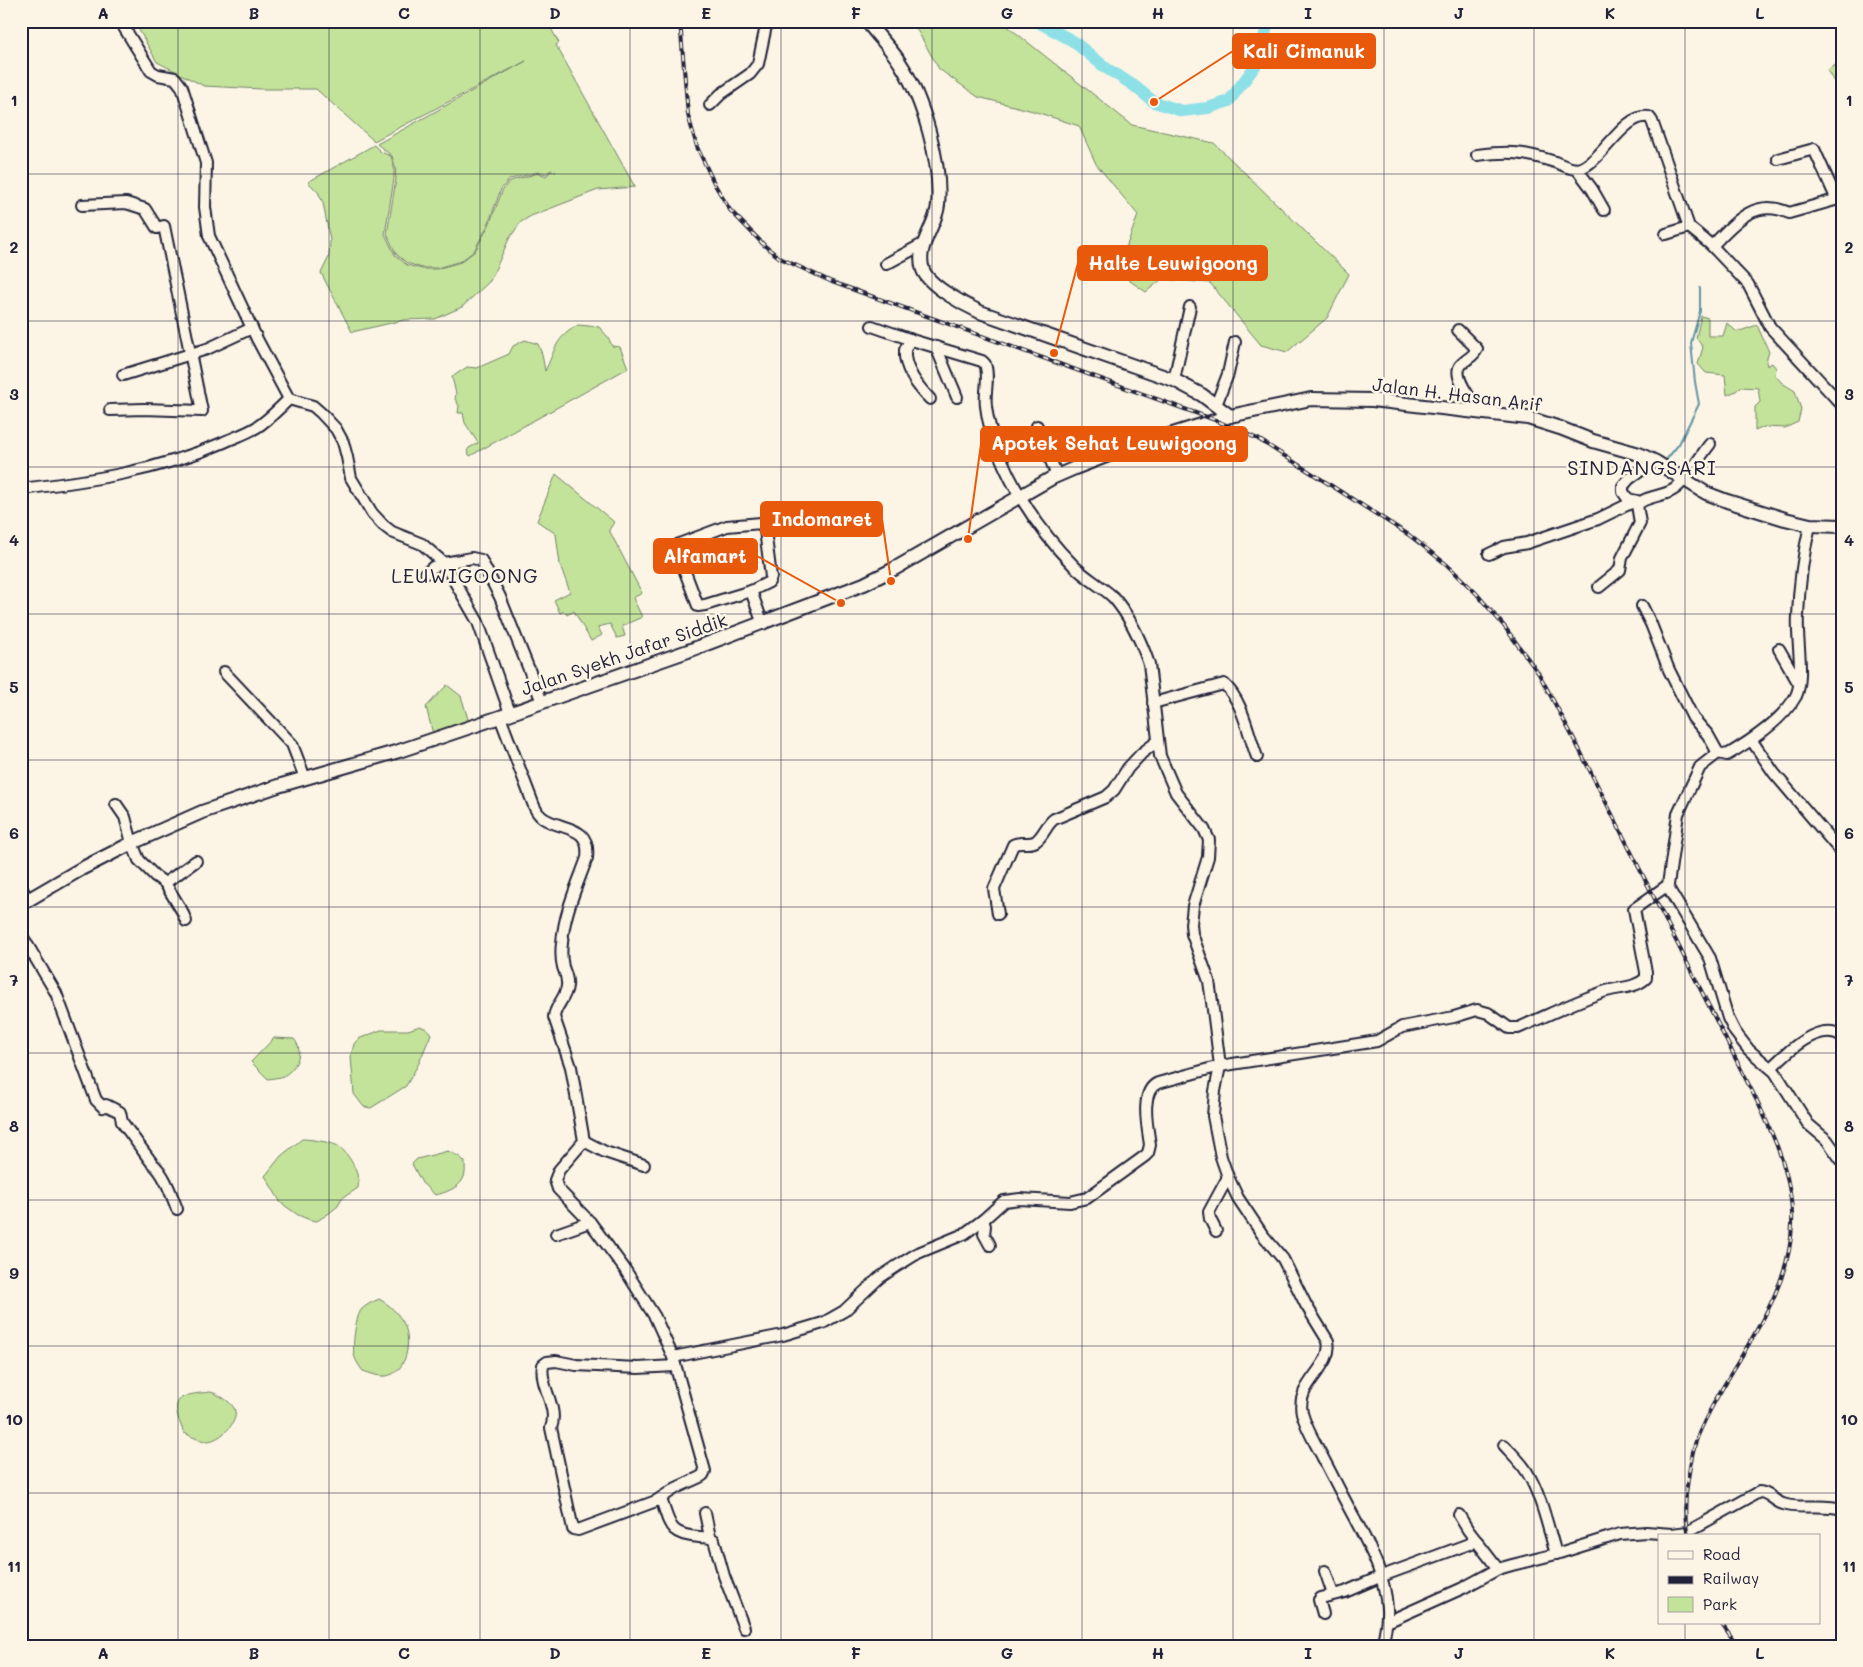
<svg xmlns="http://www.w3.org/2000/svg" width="1863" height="1667" viewBox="0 0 1863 1667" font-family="Mali,sans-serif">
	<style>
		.green { fill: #c3e29a; stroke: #72826a }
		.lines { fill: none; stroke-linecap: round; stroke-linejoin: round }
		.stream { stroke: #6394a2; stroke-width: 2 }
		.river { stroke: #8ee0e7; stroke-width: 12 }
		.minor-casing { stroke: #22223b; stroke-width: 14 }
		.major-casing { stroke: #22223b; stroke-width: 16 }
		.minor { stroke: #fcf5e5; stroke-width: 10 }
		.major { stroke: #fcf5e5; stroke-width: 12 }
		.rail-casing { stroke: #22223b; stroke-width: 4 }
		.rail { stroke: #fcf5e5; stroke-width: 2; stroke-dasharray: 5.5; stroke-linecap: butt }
		.grid { fill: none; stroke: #22223b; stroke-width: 1; stroke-opacity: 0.55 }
		.labels { text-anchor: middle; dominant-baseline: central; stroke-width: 5; stroke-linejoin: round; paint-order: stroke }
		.street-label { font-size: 18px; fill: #22223b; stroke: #fcf5e5 }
		.quarter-label { font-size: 20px; letter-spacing: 1px; fill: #22223b; stroke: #fcf5e5 }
		.leader { fill: none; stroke: #e8590c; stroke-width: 2 }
		.callout-dot { fill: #e8590c; stroke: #fcf5e5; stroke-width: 2 }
		.callout { fill: #e8590c; stroke: #e8590c; stroke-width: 2 }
		.callout-label { font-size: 19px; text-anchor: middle; font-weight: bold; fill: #fff }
		.neatline { fill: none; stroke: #22223b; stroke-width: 2 }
		.grid-label { font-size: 16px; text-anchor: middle; font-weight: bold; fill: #22223b }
	</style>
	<rect width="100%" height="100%" fill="#fcf5e5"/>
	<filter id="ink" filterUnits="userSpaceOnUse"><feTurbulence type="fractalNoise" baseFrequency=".02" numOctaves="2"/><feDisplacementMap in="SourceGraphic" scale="10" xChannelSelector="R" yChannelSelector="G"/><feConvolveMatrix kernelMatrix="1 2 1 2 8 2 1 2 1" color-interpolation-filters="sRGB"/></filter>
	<g filter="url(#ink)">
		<g class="green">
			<polygon points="134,21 547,21 559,43 556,45 635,187 598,190 531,216 521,222 509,239 490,281 462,307 435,319 404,320 352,332 321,273 329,257 330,240 323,203 318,192 308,182 374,145 381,152 391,156 394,167 394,179 385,234 395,255 407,265 422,269 436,269 461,262 475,251 489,225 503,189 510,181 539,173 546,176 551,171 556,172 551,170 546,174 539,172 510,179 501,189 488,225 474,251 461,261 437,268 422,268 407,263 396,254 387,234 396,179 395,166 392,156 377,144 526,61 374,141 316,89 261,89 204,86 157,62"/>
			<polygon points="912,21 1001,21 1132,125 1214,143 1349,274 1327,318 1287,352 1261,345 1210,283 1162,279 1146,292 1117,272 1138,215 1096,164 1079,126 1033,111 978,97 939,69"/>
			<polygon points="1842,61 1842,96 1827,70"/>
			<polygon points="1701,316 1708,318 1708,336 1723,336 1727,323 1737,332 1757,325 1769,352 1766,361 1767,366 1772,363 1776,368 1775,375 1782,383 1795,391 1801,409 1798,422 1785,428 1764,427 1755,431 1755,407 1760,402 1758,388 1740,387 1736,391 1727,395 1725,375 1706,373 1698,364 1703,347 1696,338"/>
			<path d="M 578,325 L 599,327 L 608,337 L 612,346 L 620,347 L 628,368 L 470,456 L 467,451 L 469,448 L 478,443 L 465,423 L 463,413 L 458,413 L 459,406 L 455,399 L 456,394 L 452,377 L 467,367 L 477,368 L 509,354 L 513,346 L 525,340 L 538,344 L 542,354 L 545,371 C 556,349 554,339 578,325 Z"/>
			<polygon points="556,474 614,522 609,530 642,593 633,598 642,617 622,626 625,636 617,638 610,624 598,627 602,635 591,641 574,611 567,615 564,611 560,613 554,600 570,592 560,565 556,534 537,521"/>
			<polygon points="447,685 461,696 469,722 433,734 426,707"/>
			<polygon points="420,1026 427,1029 431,1034 419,1063 406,1086 371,1108 364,1107 354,1094 351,1056 354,1044 358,1039 381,1030 408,1030"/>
			<path d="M 274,1038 L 294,1039 C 305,1051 296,1071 281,1077 C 277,1078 272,1078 268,1079 L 251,1062 Z"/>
			<path d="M 302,1139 C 310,1139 331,1142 338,1146 C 349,1153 361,1175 358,1188 L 341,1199 L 338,1206 L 328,1214 L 317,1221 L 310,1220 L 298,1215 L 281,1203 L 265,1176 L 281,1156 Z"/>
			<path d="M 448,1151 L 460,1157 L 465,1162 C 465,1168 466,1174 463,1179 C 460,1187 443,1194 435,1195 L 422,1183 L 412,1164 L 417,1159 Z"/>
			<path d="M 379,1299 C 389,1304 399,1314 404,1324 C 412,1341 407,1373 386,1376 C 378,1377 370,1373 363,1371 C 359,1366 355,1360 354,1354 C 352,1345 356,1314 362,1309 C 367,1304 373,1302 379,1299 Z"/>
			<path d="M 211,1392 C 218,1394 230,1401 234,1408 C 241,1421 220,1441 207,1441 C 199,1441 191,1436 184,1433 C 169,1398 176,1395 211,1392 Z"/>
		</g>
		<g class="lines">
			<g class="stream">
				<polyline points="1666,460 1679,444 1699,404 1695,382 1691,343 1700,311 1700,288"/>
				<polyline points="1641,477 1657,469"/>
				<polyline points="1629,491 1630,486 1635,481"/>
			</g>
			<polyline class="river" points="1036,21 1073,41 1106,68 1133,85 1154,102 1182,111 1208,108 1229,101 1259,61 1268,21"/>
			<g class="minor-casing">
				<g id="minor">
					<polyline points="120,21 151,71 158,75 175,78 182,87 206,163 205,207 209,236 257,339 289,399 313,406 321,413 336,429 343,442 347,457 351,478 372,513 383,525 392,532 422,544 444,563 472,558 481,560 500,597 542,702"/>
					<polyline points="710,105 721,94 750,74 758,64 767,21"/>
					<path d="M 1477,155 C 1510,151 1524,152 1555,162 C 1563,165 1573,171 1581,168 C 1602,161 1625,112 1649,117 L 1652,121 L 1689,227 L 1711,245 L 1748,284 L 1770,327 L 1842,405"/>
					<polyline points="1778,159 1814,149 1837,200"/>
					<polyline points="1577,169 1592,189 1604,210"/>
					<polyline points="82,205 126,203 145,209 157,228 164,226 202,411 144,409 110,410"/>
					<polyline points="1666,234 1689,227"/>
					<path d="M 1712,246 C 1734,223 1755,197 1789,213 L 1842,198"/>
					<polyline points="886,264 923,244"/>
					<path d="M 872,326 L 915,341 L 982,361 L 985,364 C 990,377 984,392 986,406 C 989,436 1007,475 1023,501 C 1037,524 1055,547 1074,566 C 1086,578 1101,586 1113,597 C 1129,615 1141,641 1149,664 L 1160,756 L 1176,793 L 1204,829 L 1209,840 L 1208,857 L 1193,906 L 1191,924 L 1192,934 L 1209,981 L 1212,1002 L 1220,1066 L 1215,1091 L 1213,1116 L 1221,1157 L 1228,1177 L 1238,1198 L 1262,1234 L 1283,1259 L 1306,1305 L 1328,1341 C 1334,1367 1295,1383 1302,1413 C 1306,1429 1316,1444 1323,1458 C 1334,1479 1344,1499 1355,1519 C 1370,1548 1385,1575 1387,1608 C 1388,1621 1385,1633 1382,1646"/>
					<path d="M 1458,330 L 1477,349 C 1474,356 1468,358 1463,363 C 1450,372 1468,394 1473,403 L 1492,408"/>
					<path d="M 910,339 C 909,343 906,347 905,350 C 903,368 919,388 930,399"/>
					<polyline points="936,347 957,397"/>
					<polyline points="123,375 207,349 252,328"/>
					<polyline points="1174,380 1190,307"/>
					<polyline points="1216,405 1228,374 1235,342"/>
					<polyline points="1037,426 1057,476"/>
					<path d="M 21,489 C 90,481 158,471 222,443 C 235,437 249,433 260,425 C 271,417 280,408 289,399"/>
					<polyline points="1637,501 1628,499 1623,492 1623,486 1629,479 1654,461"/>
					<polygon points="761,523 765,530 771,577 769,582 751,591 705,605 698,606 676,548 679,544 727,526"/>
					<polyline points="1489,554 1504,547 1527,543 1598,519 1635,501"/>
					<polyline points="426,573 433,567 444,563 478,622 510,713"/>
					<path d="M 1599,587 L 1620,570 L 1622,558 L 1640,523 L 1637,505 C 1645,496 1662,497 1673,490 C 1685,483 1700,456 1710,444"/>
					<polyline points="751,591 763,624"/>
					<path d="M 1642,606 L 1651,624 L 1669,670 L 1693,718 L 1708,735 L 1718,753 L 1727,755 C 1749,742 1783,720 1796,696 C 1805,678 1796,637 1798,616 C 1799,585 1803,555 1810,525"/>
					<polyline points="1779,649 1799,684"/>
					<polyline points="224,672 292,744 305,778"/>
					<path d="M 1153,703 L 1224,684 C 1243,701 1248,734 1257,757"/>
					<path d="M 500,717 L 534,806 C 536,811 539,815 543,818 C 562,831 591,824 587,858 C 577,886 564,913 562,943 C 561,951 561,959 563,967 C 565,973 568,978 567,986 C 566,998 555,1006 554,1017 L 571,1067 L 584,1141 L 559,1170 L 555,1180 L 558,1189 L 590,1222 L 624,1268 L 655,1317 L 673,1357 L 705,1471 L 703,1475 L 700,1477 L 676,1488 L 656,1501 L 578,1530 L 573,1529 L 551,1428 C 559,1407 539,1386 543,1365 L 547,1362 L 556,1361 L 576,1365 L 638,1368 L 675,1366"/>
					<polyline points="1752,741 1774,773 1842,853"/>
					<polyline points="116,804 125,817 132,843 139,860 155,876 165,883 196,861"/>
					<polyline points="165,883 182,911 186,921"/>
					<polyline points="1667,886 1710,958 1728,1018 1735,1032 1749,1050 1775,1072 1808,1124 1827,1140 1842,1161"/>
					<polyline points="21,887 28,900"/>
					<path d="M 998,914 L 994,889 L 1013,845 C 1021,840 1029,846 1036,841 C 1044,835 1046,825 1054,819 L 1106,797 L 1114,790 L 1128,768 L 1142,753 L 1158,741"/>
					<path d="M 21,934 L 56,993 L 96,1100 L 103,1107 L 106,1105 L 120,1112 L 122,1122 L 152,1163 C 165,1174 171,1194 177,1209"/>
					<path d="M 1771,1068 C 1786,1053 1819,1020 1842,1036"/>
					<polyline points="584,1141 605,1152 644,1165"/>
					<polyline points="983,1220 985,1226 984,1234 990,1245"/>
					<polyline points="1216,1231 1210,1219 1209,1212 1228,1177"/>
					<polyline points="556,1234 590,1222"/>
					<path d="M 673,1357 L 783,1335 L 823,1323 L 844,1311 L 879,1278 L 897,1266 L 918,1253 L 964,1234 L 983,1220 L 1004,1201 L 1020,1199 L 1070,1202 L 1087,1198 L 1145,1156 L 1148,1153 L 1150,1145 C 1148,1129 1139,1091 1158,1083 L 1220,1066 L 1377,1041 L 1402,1027 L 1454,1017 L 1477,1010 L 1488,1013 L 1509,1028 L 1518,1028 C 1546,1016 1574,1002 1603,992 C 1617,987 1635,989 1646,978 L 1646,972 L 1634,909 L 1668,885 L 1678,814 L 1700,767 L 1718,753"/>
					<path d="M 1504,1445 C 1512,1454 1521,1462 1527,1472 C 1541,1495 1548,1527 1556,1554"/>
					<path d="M 661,1499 C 670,1524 668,1535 699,1537 C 705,1538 708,1536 714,1540 L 724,1576 L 744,1628"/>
					<polyline points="705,1513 710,1537"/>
					<polyline points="1459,1515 1468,1530 1498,1569"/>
					<polyline points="1325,1571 1333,1594"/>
					<polyline points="1323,1614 1319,1600 1321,1598 1345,1592 1382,1576 1477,1541"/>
					<path d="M 1387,1622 L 1463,1588 L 1498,1569 L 1512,1565 L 1556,1554 L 1620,1534 L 1646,1532 L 1672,1534 L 1687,1532 L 1759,1492 C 1769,1492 1773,1501 1783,1504 C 1800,1510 1822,1503 1842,1509"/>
				</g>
			</g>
			<g class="major-casing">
				<g id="major">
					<path d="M 867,21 C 877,36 891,48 900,63 C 923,98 942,164 938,205 C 936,227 915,246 923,270 C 929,286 965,305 980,312 L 1174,380 L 1202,395 L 1230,416"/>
					<polyline points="21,904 81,869 132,843 202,812 278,786 399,751 500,717 688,651 864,584 894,569 1052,478 1075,468 1122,450 1230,416 1311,399 1372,400 1528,418 1560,428 1593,441 1639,454 1656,462 1706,493 1727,501 1785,519 1810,525 1842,526"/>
				</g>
			</g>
			<use href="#minor" class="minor"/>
			<use href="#major" class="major"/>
			<g class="rail-casing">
				<g id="rail">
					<path d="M 680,21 L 688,115 L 697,147 L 715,185 L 730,210 L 765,246 L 780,258 L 832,282 L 1215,420 L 1258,439 L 1409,535 L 1446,564 L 1476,593 L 1504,626 L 1539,674 L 1576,743 L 1759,1105 C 1777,1143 1794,1182 1792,1225 C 1789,1305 1726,1367 1697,1438 C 1692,1451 1690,1466 1688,1479 C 1685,1497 1684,1518 1688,1536"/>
					<polyline points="1721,1623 1737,1646"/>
				</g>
			</g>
			<use href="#rail" class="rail"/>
		</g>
	</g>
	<path class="grid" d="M 178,21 L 178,1646M 329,21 L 329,1646M 480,21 L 480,1646M 630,21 L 630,1646M 781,21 L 781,1646M 932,21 L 932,1646M 1082,21 L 1082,1646M 1233,21 L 1233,1646M 1384,21 L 1384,1646M 1534,21 L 1534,1646M 1685,21 L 1685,1536M 21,174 L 1842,174M 21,321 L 1842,321M 21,467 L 1842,467M 21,614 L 1842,614M 21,760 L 1842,760M 21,907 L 1842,907M 21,1053 L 1842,1053M 21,1200 L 1842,1200M 21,1346 L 1842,1346M 21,1493 L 1842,1493M 1685,1623 L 1685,1646"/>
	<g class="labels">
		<g class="street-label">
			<text transform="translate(1457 394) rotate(7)">Jalan H. Hasan Arif</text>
			<text transform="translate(624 654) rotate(-19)">Jalan Syekh Jafar Siddik</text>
		</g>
		<g class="quarter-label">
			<text x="1642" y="467">SINDANGSARI</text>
			<text x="465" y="575">LEUWIGOONG</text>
		</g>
	</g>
	<path class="leader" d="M1154 102L1233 51M1054 353L1078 263M968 539L981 444M891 581L882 519M841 603L757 556"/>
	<g class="callout-dot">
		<circle cx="1154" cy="102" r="5"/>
		<circle cx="1054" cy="353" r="5"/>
		<circle cx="968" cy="539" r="5"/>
		<circle cx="891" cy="581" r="5"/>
		<circle cx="841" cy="603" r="5"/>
	</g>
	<g class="callout">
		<rect x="1233" y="34" width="142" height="34" rx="5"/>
		<rect x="1078" y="246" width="189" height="34" rx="5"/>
		<rect x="981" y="427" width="266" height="34" rx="5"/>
		<rect x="761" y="502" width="121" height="34" rx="5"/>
		<rect x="654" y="539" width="103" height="34" rx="5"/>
	</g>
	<g class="callout-label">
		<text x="1304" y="58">Kali Cimanuk</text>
		<text x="1173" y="270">Halte Leuwigoong</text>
		<text x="1114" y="450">Apotek Sehat Leuwigoong</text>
		<text x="822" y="526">Indomaret</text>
		<text x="705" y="563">Alfamart</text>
	</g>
	<rect width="1863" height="1667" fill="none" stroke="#fcf5e5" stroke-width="55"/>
	<rect x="1658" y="1534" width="162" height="90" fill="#fcf5e5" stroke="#a5a1a1"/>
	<rect x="1668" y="1551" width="25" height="8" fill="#fcf5e5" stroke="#a5a1a1"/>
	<text x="1703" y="1560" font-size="15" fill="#22223b">Road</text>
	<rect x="1668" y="1576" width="25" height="8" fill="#22223b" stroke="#a5a1a1"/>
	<text x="1703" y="1584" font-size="15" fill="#22223b">Railway</text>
	<rect x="1668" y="1597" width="25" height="15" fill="#c3e29a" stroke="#a5a1a1"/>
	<text x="1703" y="1610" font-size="15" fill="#22223b">Park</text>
	<rect x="28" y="28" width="1808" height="1612" class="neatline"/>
	<g class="grid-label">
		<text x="103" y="19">A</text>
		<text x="254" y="19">B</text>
		<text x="404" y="19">C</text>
		<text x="555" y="19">D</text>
		<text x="706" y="19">E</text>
		<text x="856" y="19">F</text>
		<text x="1007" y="19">G</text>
		<text x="1158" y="19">H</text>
		<text x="1308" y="19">I</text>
		<text x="1459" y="19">J</text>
		<text x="1610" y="19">K</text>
		<text x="1760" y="19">L</text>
		<text x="14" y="106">1</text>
		<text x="1849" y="106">1</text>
		<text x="14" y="253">2</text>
		<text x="1849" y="253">2</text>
		<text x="14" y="400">3</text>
		<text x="1849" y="400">3</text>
		<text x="14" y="546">4</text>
		<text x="1849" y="546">4</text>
		<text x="14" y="693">5</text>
		<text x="1849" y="693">5</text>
		<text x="14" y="839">6</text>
		<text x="1849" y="839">6</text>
		<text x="14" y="986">7</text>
		<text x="1849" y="986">7</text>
		<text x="14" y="1132">8</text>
		<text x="1849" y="1132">8</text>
		<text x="14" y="1279">9</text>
		<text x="1849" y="1279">9</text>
		<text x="14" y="1425">10</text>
		<text x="1849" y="1425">10</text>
		<text x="14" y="1572">11</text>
		<text x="1849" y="1572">11</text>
		<text x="103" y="1659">A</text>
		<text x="254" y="1659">B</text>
		<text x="404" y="1659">C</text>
		<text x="555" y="1659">D</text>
		<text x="706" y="1659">E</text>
		<text x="856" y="1659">F</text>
		<text x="1007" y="1659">G</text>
		<text x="1158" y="1659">H</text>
		<text x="1308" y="1659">I</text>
		<text x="1459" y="1659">J</text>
		<text x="1610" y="1659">K</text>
		<text x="1760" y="1659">L</text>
	</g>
</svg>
